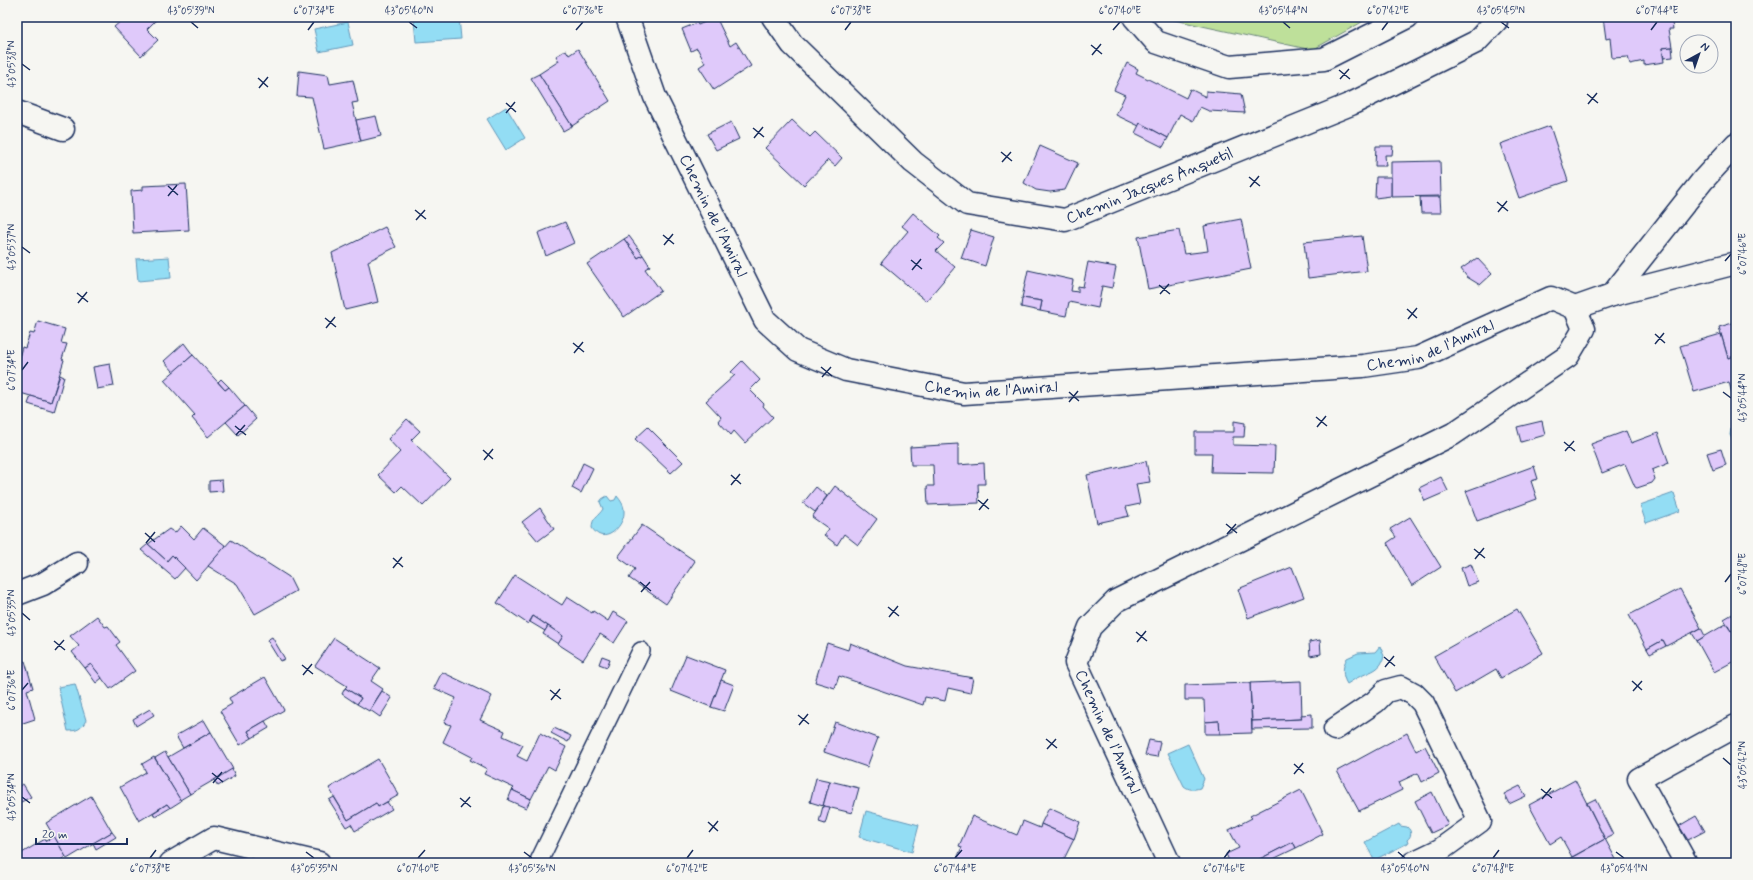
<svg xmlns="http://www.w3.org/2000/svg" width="1753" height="880" viewBox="0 0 1753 880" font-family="Mynerve,sans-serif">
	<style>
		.green { fill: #bee09a; stroke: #6c887c }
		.water { fill: #93ddf4; stroke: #6397b8 }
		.building { fill: #dfc9fa; stroke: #1b2f5e }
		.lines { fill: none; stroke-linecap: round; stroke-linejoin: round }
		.lane-casing { stroke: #1b2f5e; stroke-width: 20 }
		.street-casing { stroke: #1b2f5e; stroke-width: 25 }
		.lane { stroke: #f6f6f2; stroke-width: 17 }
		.street { stroke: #f6f6f2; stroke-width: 22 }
		.ticks { fill: none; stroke: #1b2f5e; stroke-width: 1.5 }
		.labels { text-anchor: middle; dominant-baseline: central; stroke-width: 4; stroke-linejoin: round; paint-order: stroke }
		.street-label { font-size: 16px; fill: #1b2f5e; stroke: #f6f6f2 }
		.neatline { fill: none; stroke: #1b2f5e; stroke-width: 1.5 }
		.ticks-label { font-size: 10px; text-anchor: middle; fill: #1b2f5e }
	</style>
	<rect width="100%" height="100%" fill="#f6f6f2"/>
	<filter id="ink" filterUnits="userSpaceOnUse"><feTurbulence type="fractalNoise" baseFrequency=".025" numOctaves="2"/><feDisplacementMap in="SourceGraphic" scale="8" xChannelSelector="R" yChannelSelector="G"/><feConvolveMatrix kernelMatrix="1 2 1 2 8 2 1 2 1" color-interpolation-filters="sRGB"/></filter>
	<g filter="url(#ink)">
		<polygon class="green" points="1168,17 1371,17 1312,50 1170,19"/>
		<g class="water">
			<polygon points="459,17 461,39 416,42 414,20"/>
			<polygon points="348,22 353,45 319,52 314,29"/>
			<polygon points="506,107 525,138 506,150 487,119"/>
			<polygon points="169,257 171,278 138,281 136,259"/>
			<polygon points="1736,421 1736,441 1733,441 1730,435 1731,428 1734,427 1733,422"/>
			<polygon points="1674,493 1680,511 1646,523 1640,505"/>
			<path d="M 607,496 L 611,501 L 615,500 L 617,496 C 621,501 624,505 624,511 C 625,522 612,539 600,535 C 597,534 594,531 592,528 C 592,517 598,517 603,509 L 600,502 L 602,499 Z"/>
			<path d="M 1380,646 L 1384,656 C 1382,669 1372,671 1361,676 C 1356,678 1352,681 1347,684 C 1342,676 1342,667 1347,658 L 1358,653 L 1375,652 Z"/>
			<path d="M 75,684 L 86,720 C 82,729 77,731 68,731 L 58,687 Z"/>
			<path d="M 1188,744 L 1204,779 L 1200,788 C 1193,790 1189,790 1184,786 L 1168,753 Z"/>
			<polygon points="866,811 919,825 912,852 859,837"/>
			<path d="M 1399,824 L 1400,826 L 1407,827 C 1412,831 1412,836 1407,840 L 1408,843 L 1374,860 L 1365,842 Z"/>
		</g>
		<g class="building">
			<polygon points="118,17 159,17 147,29 158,40 141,56 114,27 121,21"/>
			<polygon points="703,17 716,17 730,46 736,42 751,66 714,90 699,67 705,63 697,48 691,51 682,29 697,23 698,25 705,22"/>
			<polygon points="1603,17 1671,17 1673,29 1669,29 1672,47 1662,48 1664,62 1644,65 1644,61 1630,64 1628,57 1612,58 1610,38 1606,39"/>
			<polygon points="1672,47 1673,57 1664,58 1662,48"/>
			<polygon points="578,49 610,101 572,126 539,74 559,61 556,56 566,50 569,55"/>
			<polygon points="1127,63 1138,69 1136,73 1186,98 1190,89 1206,97 1206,91 1241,94 1245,113 1209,111 1200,107 1193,121 1180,114 1168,138 1140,123 1139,126 1116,115 1125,95 1114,90"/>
			<polygon points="299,71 328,75 330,84 353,80 358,102 352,103 361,141 324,149 312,97 297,96"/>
			<polygon points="539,74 572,126 563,131 531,78"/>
			<polygon points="376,116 381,136 361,141 356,120"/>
			<polygon points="792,120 810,137 815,132 842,158 835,166 828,160 804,185 765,148"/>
			<polygon points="731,122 739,139 716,150 707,134"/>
			<polygon points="1140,123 1168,138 1163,147 1135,133"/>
			<polygon points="1550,126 1568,181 1519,198 1500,144"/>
			<polygon points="1040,146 1078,163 1065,190 1050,192 1036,190 1024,183"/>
			<polygon points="1376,146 1393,146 1392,155 1385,155 1386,166 1375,166"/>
			<polygon points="1440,161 1441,196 1391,197 1391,162"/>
			<polygon points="1376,177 1391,177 1391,196 1375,198"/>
			<polygon points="186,184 189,230 133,233 131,191 143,190 143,186"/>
			<polygon points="1420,197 1440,197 1441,213 1421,213"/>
			<polygon points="913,213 940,236 938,238 944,243 936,251 955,267 926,301 881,263 908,231 902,226"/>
			<polygon points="1241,219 1251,269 1148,289 1138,237 1179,230 1184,254 1208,251 1204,226"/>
			<polygon points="565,222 574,243 546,256 538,233"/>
			<polygon points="385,227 396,247 368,261 378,302 345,310 332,253"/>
			<polygon points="971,230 994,237 985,266 961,258"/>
			<polygon points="629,236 643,255 638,258 624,239"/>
			<polygon points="1362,236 1367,271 1308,278 1304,242"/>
			<polygon points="624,239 638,258 643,255 650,266 645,269 661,291 624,317 587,264"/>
			<polygon points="1477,258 1492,274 1480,285 1467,277 1461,269"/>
			<polygon points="1088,262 1116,267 1112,288 1102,286 1098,308 1069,302 1066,316 1040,311 1042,301 1022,298 1028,270 1073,280 1071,291 1078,292 1078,286 1083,287"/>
			<polygon points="1022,298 1042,301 1040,311 1021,307"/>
			<polygon points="38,321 65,329 61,343 67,344 62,359 64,360 51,402 17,392 17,365 22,347 25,348 30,333 34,334"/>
			<polygon points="1736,322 1736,356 1728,358 1719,327"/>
			<polygon points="1721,334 1728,358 1736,356 1736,393 1732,394 1729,382 1694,392 1680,346"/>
			<polygon points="184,343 193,355 174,372 164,361"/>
			<polygon points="193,355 225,390 229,387 245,406 208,437 192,418 195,415 164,380"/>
			<polygon points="742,361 760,380 750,390 764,404 763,406 773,417 745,443 734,431 731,435 718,421 721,417 706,401 735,375 731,372"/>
			<polygon points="110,364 114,386 97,389 93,367"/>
			<polygon points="60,375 64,377 54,412 28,404 31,396 51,402"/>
			<polygon points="221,379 229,387 225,390 218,382"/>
			<polygon points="245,406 256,419 238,435 226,422"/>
			<polygon points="407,419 420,431 411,440 450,478 423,506 402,486 396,492 378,475 400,452 388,439"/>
			<polygon points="1234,421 1245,423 1244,437 1233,437 1233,445 1275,446 1274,473 1211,472 1212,453 1195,453 1195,432 1234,432"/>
			<polygon points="1542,421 1545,435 1521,442 1517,427"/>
			<polygon points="648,427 683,462 671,473 635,439"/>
			<polygon points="1626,431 1631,443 1658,433 1669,463 1652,470 1655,479 1652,483 1637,488 1635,487 1625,464 1602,473 1591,444"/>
			<polygon points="958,444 958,465 984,463 985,484 978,484 979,503 928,505 927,486 934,486 933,465 911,465 910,447"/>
			<polygon points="1721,449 1726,465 1713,470 1707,453"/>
			<polygon points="1146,461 1150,482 1136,484 1140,504 1126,507 1129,516 1097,523 1087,475"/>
			<polygon points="583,463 593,468 581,493 572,488"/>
			<polygon points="1534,466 1538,479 1531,481 1537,499 1477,521 1466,491"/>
			<polygon points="1441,477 1448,491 1425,501 1419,488"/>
			<polygon points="222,480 223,491 209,492 209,481"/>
			<polygon points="835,486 877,519 858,545 844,534 837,545 824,535 829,529 812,517"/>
			<polygon points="816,487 827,496 815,512 803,503"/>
			<polygon points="540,508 554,529 538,541 522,522"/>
			<polygon points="1410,517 1441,567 1412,586 1387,543 1396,537 1390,529"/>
			<polygon points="642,525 695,561 666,604 629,578 635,569 618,557"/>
			<polygon points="181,526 194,539 203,528 226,546 196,580 172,555 167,561 148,544 169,529 175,533"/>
			<polygon points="231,540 289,577 296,591 255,614 237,584 208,566"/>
			<polygon points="148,544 167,561 172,555 185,568 175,579 141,550"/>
			<polygon points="1471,564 1478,582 1467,586 1461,568"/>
			<polygon points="1292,567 1304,597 1248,618 1238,589"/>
			<polygon points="515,575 562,605 567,597 592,613 593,611 608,621 613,612 628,621 614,643 600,634 583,660 558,644 563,636 533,616 528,624 497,603"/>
			<polygon points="1680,589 1701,628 1666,646 1663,640 1647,649 1629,615"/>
			<polygon points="1517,609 1543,653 1501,678 1496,669 1455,693 1434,656"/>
			<polygon points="1736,612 1736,629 1731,631 1724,619"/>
			<polygon points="97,616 105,627 108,626 120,642 116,645 135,671 110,689 91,664 85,668 72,652 79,646 70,636"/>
			<polygon points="533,616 548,626 545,631 530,622"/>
			<polygon points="1726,624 1731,631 1736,629 1736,660 1714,672 1697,641"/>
			<polygon points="548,626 563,636 558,644 543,634"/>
			<polygon points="1701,628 1705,636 1697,641 1692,633"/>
			<polygon points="272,637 285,659 280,661 267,640"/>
			<polygon points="334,638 380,668 371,681 383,689 369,711 357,704 361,698 345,688 347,686 315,666"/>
			<polygon points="1320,640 1321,654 1310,656 1309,642"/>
			<polygon points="1663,640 1666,646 1650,654 1647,649"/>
			<polygon points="827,643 848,650 850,643 907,666 973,678 970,693 948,688 945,701 925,697 923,705 839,676 835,688 815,682"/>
			<polygon points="686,655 725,670 711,707 671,691"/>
			<polygon points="602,656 610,659 607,667 599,664"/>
			<polygon points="25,661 33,688 27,690 35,719 17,725 17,664"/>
			<polygon points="91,664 102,678 96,683 85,668"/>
			<polygon points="442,672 492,696 480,720 505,731 503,736 523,745 517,756 527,761 540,733 566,747 555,770 548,766 531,799 512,790 514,788 484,774 487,769 470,760 472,757 443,742 451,725 444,723 456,698 434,688"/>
			<polygon points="265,677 284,710 248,731 252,738 240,745 220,711 232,704 229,698"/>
			<polygon points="721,680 734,685 724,711 711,707"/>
			<polygon points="1301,681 1302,719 1252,721 1250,683"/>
			<polygon points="1250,683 1252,733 1220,734 1219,721 1205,722 1204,700 1185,700 1185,685"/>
			<polygon points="345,688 361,698 357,704 342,694"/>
			<polygon points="382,691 392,698 380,717 370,710"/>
			<polygon points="150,709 154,715 136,726 133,719"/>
			<polygon points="1312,714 1312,728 1252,729 1252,721 1302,719 1301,715"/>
			<polygon points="204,720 211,732 183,748 176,736"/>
			<polygon points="265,721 269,728 252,738 248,731"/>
			<polygon points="1219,721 1220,734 1205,734 1205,722"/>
			<polygon points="835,722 878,738 867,767 824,752"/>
			<polygon points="554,728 571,736 568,742 551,733"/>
			<polygon points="211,732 233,769 190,794 168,757"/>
			<polygon points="1407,733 1416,751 1425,746 1439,773 1422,782 1418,773 1399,782 1402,790 1359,811 1337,771"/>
			<polygon points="1149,740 1160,742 1157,757 1145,755"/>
			<polygon points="165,752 190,794 180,800 155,758"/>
			<polygon points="154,757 181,801 170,808 167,804 139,821 120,787 146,772 142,764"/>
			<polygon points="378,759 399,795 378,807 376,803 348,820 329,788"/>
			<polygon points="232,769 235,776 218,786 214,780"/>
			<polygon points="816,778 830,781 823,806 810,802"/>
			<polygon points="1575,780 1605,839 1572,857 1561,837 1550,844 1529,805"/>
			<polygon points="830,781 859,788 852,813 823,806"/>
			<polygon points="23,784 31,797 21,802 17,794 17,787"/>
			<polygon points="1520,786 1526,796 1509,804 1504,794"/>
			<polygon points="512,790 531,799 526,808 508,800"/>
			<polygon points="1301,790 1323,834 1296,848 1293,842 1252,863 1230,863 1226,854 1239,848 1229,830 1252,818 1250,816"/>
			<polygon points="1432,792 1448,825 1431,833 1415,801"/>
			<polygon points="91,796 112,832 67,859 46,823"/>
			<polygon points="334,797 348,820 376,803 378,807 387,802 392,809 355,831 351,824 346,827 329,800"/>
			<polygon points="1595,799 1613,835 1605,839 1587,803"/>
			<polygon points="167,804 170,808 155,817 153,813"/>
			<polygon points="823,806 830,807 825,824 819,822"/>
			<polygon points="1049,808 1080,822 1074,839 1041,824"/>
			<polygon points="972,816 1017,835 1023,821 1040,828 1041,824 1074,839 1062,863 955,863 962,847 959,846"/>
			<polygon points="1696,816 1705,831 1688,840 1679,826"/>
			<polygon points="112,832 116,837 96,849 93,843"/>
			<polygon points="54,836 66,857 58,862 59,863 17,863 17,856 45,839 46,841"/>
			<polygon points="1605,839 1618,863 1572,863 1569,859"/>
			<polygon points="1293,842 1296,848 1265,863 1252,863"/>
		</g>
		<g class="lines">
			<g class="lane-casing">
				<polyline id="lane" points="538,863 641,651"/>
			</g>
			<g class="street-casing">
				<g id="street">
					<path id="s1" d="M 627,17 L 655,97 L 765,320 L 798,350 L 846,370 L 964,393 L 1363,366 L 1418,358 L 1551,298 L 1575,308 L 1584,329 L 1568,356 L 1453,434 L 1116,601 L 1090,627 L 1076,663 L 1169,863"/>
					<path id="s2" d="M 773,17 L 792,44 L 913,162 L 967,204 L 1065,220 L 1351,104 L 1476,42 L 1496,21 L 1496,17"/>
					<polyline points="1134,17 1156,42 1229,67 1324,59 1407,17"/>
					<polyline points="17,112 63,129"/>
					<polyline points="1612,295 1736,263"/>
					<polyline points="1575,308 1612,295 1703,180 1736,144"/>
					<polyline points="17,594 43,584 77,563"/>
					<polyline points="1335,729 1375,702 1386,691 1401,687 1414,694 1423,703 1480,821 1440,850 1413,863"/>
					<polyline points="171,863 214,838 319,863"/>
					<polyline points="1686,863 1639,779 1736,726"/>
				</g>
			</g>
			<use href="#lane" class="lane"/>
			<use href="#street" class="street"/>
		</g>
	</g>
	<path class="ticks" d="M 191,22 L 198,28M 409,22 L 417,28M 1283,22 L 1290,28M 1501,22 L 1509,28M 308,30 L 314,22M 576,30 L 583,22M 845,30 L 851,22M 1113,30 L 1120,22M 1382,30 L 1388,22M 1651,30 L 1657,22M 1091,45 L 1102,54M 1092,55 L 1101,44M 22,64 L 30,70M 1339,70 L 1350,79M 258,78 L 268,87M 1340,79 L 1349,69M 259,88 L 268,77M 1587,94 L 1598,103M 506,103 L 516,112M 1588,104 L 1597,93M 506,113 L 515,102M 753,128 L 764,137M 754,138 L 763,127M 1001,152 L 1012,161M 1002,162 L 1011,152M 1249,177 L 1260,186M 168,186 L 178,195M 1250,187 L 1259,176M 168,196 L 177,185M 1497,202 L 1508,211M 415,210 L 426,219M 1498,212 L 1507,201M 416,220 L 425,210M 663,235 L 674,244M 664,245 L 673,234M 22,247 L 30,253M 911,260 L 922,269M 1725,261 L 1731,254M 912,270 L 921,259M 1159,285 L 1170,294M 77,293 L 88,302M 1160,294 L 1169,284M 78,303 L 87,292M 1407,309 L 1417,318M 325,318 L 336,327M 1408,319 L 1417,308M 326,328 L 335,317M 1655,334 L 1665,343M 573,343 L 584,352M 1655,344 L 1664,333M 574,353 L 583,342M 821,367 L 832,376M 22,370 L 28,362M 822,377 L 831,367M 1069,392 L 1079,401M 1723,392 L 1731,398M 1069,402 L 1078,391M 1316,417 L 1327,426M 235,426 L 246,435M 1317,427 L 1326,416M 236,435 L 245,425M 1564,442 L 1575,451M 483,450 L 493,459M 1565,451 L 1574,441M 484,460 L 493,449M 731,475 L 741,484M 731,485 L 740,474M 978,500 L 989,509M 979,510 L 988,499M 1226,524 L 1237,533M 145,533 L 155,542M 1227,534 L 1236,524M 146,543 L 155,532M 1474,549 L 1485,558M 393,558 L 403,567M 1475,559 L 1484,548M 393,568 L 402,557M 640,582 L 651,591M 1725,582 L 1731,574M 641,592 L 650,582M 888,607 L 899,616M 22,613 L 30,620M 889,617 L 898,606M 1136,632 L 1147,641M 54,641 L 65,650M 1137,642 L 1146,631M 55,650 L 64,640M 1384,657 L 1395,666M 302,665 L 313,674M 1385,667 L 1394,656M 303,675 L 312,664M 1632,681 L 1642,690M 22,690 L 28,683M 550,690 L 561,699M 1633,691 L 1642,681M 551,700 L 560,689M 798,715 L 809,724M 799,725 L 808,714M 1046,739 L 1057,748M 1047,749 L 1056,739M 1723,758 L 1731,765M 1294,764 L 1304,773M 212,773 L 223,782M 1294,774 L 1303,763M 213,783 L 222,772M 1541,789 L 1552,798M 22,797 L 30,803M 460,798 L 471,807M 1542,799 L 1551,788M 461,807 L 470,797M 708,822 L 718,831M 709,832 L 718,821M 306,852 L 314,858M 524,852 L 532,858M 1398,852 L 1405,858M 1616,852 L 1624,858M 150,858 L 156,850M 418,858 L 425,850M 687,858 L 693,850M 955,858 L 962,850M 1224,858 L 1230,850M 1493,858 L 1499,850"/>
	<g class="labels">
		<g class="street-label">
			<text stroke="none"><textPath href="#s2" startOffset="461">Chemin Jacques Anquetil</textPath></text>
			<text stroke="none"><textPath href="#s1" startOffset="217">Chemin de l'Amiral</textPath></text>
			<text stroke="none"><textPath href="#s1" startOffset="1021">Chemin de l'Amiral</textPath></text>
			<text stroke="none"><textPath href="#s1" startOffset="577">Chemin de l'Amiral</textPath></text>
			<text stroke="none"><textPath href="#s1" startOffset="1898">Chemin de l'Amiral</textPath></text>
		</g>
	</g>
	<rect width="1753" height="880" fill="none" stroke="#f6f6f2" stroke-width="44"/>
	<g transform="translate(1699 54) rotate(40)"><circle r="19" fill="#f6f6f2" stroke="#9ea6b7"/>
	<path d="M0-3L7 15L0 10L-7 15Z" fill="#1b2f5e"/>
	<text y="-6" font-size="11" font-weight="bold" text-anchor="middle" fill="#1b2f5e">N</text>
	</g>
	<path d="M36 838v6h91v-6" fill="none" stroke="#1b2f5e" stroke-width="2"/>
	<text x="42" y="838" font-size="12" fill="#1b2f5e" stroke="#f6f6f2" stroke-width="3" paint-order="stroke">20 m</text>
	<rect x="22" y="22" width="1709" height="836" class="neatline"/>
	<g class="ticks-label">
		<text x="191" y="14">43°05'39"N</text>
		<text x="314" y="14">6°07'34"E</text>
		<text x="409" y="14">43°05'40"N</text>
		<text x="583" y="14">6°07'36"E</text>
		<text x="851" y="14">6°07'38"E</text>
		<text x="1120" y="14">6°07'40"E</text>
		<text x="1283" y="14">43°05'44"N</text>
		<text x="1388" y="14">6°07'42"E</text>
		<text x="1501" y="14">43°05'45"N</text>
		<text x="1657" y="14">6°07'44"E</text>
		<text transform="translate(11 64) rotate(-90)" y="4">43°05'38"N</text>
		<text transform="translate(11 247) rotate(-90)" y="4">43°05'37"N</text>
		<text transform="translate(1742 254) rotate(-90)" y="4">6°07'46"E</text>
		<text transform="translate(11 370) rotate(-90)" y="4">6°07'34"E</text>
		<text transform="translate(1742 398) rotate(-90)" y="4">43°05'44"N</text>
		<text transform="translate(1742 574) rotate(-90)" y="4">6°07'48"E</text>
		<text transform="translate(11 613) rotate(-90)" y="4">43°05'35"N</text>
		<text transform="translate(11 690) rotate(-90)" y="4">6°07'36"E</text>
		<text transform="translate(1742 765) rotate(-90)" y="4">43°05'42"N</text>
		<text transform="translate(11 797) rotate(-90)" y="4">43°05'34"N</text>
		<text x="150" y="872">6°07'38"E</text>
		<text x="314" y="872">43°05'35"N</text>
		<text x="418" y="872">6°07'40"E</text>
		<text x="532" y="872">43°05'36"N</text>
		<text x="687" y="872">6°07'42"E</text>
		<text x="955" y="872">6°07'44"E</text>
		<text x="1224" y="872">6°07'46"E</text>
		<text x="1405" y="872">43°05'40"N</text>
		<text x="1493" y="872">6°07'48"E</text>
		<text x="1624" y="872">43°05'41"N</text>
	</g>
</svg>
